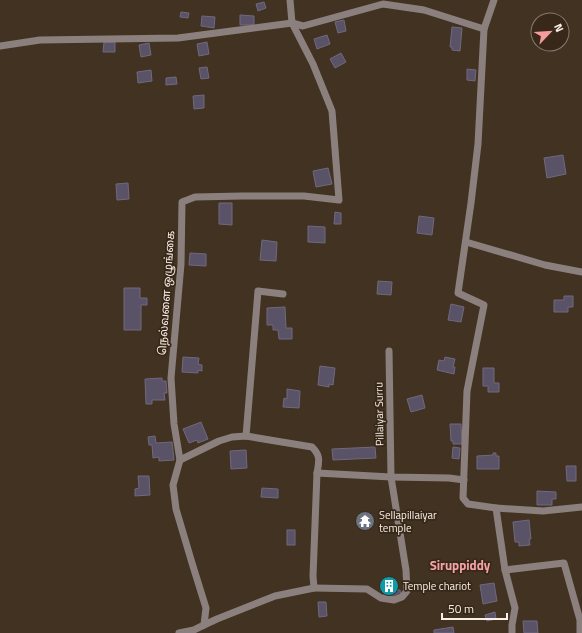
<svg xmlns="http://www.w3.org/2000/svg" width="582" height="633" viewBox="0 0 582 633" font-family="'Titillium Web','Noto Sans Tamil',sans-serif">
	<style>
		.building { fill: #5a5367; stroke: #70697e }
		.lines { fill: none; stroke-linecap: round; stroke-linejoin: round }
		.street { stroke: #8c807e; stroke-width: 7 }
		.labels { text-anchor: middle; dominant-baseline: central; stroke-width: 3.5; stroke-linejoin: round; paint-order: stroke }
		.street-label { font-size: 11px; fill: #fcf1e8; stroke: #372819 }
		.poi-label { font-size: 11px; fill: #fcf1e8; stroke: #372819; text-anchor: start }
		.quarter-label { font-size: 13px; font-weight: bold; fill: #f7a3a6; stroke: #372819 }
	</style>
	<rect width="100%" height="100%" fill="#413222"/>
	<g class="building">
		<polygon points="264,2 266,8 258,11 256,4"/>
		<polygon points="181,12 189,13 188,18 180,17"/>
		<polygon points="240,15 254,16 254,25 240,25"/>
		<polygon points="202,16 215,17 214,28 201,26"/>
		<polygon points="344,20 346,31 338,33 335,22"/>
		<polygon points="452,27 462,28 460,51 452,50 452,47 450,47"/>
		<polygon points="327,35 330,44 317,49 314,39"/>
		<polygon points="104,42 115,42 115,52 103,52"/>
		<polygon points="207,42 209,54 199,56 197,44"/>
		<polygon points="149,43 151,55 141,57 139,45"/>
		<polygon points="341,53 346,62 335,68 330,59"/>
		<polygon points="207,67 209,78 201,79 199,68"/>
		<polygon points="467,69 476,70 475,81 467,80"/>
		<polygon points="151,70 152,81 138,83 137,72"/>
		<polygon points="176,77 177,84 166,85 166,78"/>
		<polygon points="204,95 204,108 194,109 193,96"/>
		<polygon points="563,155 566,174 547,178 544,158"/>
		<polygon points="328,168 332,184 316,187 313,171"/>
		<polygon points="128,183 129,199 117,200 116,184"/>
		<polygon points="219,203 232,203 232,225 219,224"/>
		<polygon points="335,212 341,213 341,224 334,224"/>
		<polygon points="419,216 434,218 432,235 417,233"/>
		<polygon points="308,226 325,227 325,243 308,242"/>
		<polygon points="262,240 277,242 276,261 260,260"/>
		<polygon points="190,253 206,254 206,266 189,265"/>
		<polygon points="378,281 392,282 391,295 377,294"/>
		<polygon points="124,288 140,288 140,298 147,298 147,305 141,305 141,330 124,330"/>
		<polygon points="564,296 573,296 573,307 568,307 568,312 554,312 554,300 564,300"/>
		<polygon points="451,304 464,307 461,322 448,320"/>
		<polygon points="285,307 286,328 292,328 292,339 279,339 278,330 273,330 273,325 267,325 267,308"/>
		<polygon points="183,357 199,358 198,364 202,365 202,371 198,370 198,373 182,372"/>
		<polygon points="445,357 455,359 453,367 455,367 454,374 437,370 439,360 444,361"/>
		<polygon points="320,366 335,368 333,385 329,384 329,387 318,385"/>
		<polygon points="483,368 494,368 494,383 499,383 499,392 488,392 488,386 483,386"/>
		<polygon points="162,378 162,381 166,381 167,393 164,393 165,400 152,400 152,404 146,404 145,379"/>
		<polygon points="287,389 300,391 299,408 283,407 284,398 287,399"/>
		<polygon points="422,395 425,408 411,412 407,399"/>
		<polygon points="201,422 208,439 198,443 197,440 189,443 183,429"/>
		<polygon points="450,424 461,424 462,444 453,444 453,441 451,441"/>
		<polygon points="155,436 156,443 172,442 174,460 159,461 159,457 153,458 152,445 149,445 148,437"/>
		<polygon points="375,447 376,458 333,460 332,449"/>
		<polygon points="453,447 460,448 459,459 452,458"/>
		<polygon points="246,450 247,468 231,469 230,451"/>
		<polygon points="493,453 496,453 496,456 499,456 499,469 477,469 477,456 493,455"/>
		<polygon points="566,466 576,466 576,481 567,481"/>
		<polygon points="138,476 149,476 150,495 135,496 135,489 139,488"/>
		<polygon points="262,488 278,489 278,498 261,497"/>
		<polygon points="537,491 556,492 556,499 552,499 552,505 537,505"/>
		<polygon points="529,520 531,539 529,539 530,545 519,546 519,542 515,542 513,522"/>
		<rect x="287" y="530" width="8" height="15"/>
		<polygon points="383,582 394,582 394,590 400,590 401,596 384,597"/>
		<polygon points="494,583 497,601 483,604 480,585"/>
		<polygon points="318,602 326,602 327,616 319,617"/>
		<polygon points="495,612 496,619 487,621 485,615"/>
		<polygon points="523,621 537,621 538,633 524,633"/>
		<polygon points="453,627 454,633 434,633 434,630"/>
	</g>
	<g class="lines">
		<g class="street">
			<polyline points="494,0 484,29 478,144 471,203 458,293 484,305 467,391 463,498 468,504 496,508 505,570 515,608 512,625 512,633"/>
			<polyline points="0,46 40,40 178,38 292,23 303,26 383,4 424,10 484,29"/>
			<polyline points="466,242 545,265 582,272"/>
			<polyline points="246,436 258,291 283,294"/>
			<path d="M 180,460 L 219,441 L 232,437 L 246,436 L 312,447 C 321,456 319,461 317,473 L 313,576 L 314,588 L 275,596 L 217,619 L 204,625"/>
			<polyline points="317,473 391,477 449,478 464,480"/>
			<polyline points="496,508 543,511 582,507"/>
			<polyline points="505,570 564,563 580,620 580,633"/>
			<polyline points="314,588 367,589 381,598 394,600 402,597 407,591 406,570 391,477 389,351"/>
			<polyline points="179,633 194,630 204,625 206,608 192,563 176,509 173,485 180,460 174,424 171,378 181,264 182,202 195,197 242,196 304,196 339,200 332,111 313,64 292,23 290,0"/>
		</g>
	</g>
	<defs>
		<g id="temple-disc" transform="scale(1)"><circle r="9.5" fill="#6b7280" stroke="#372819"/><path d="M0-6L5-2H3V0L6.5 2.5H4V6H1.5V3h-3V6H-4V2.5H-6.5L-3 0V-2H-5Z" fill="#fff"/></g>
		<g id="building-disc" transform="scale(1)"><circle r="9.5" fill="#0f9aa8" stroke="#372819"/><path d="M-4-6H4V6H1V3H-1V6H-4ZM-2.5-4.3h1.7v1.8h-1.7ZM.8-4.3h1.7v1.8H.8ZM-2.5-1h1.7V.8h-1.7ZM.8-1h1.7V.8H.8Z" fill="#fff"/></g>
	</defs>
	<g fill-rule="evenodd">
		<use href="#temple-disc" x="365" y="521"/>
		<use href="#building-disc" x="389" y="586"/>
	</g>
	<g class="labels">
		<g class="street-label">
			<text transform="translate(166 293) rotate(-86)">நெல்வளை ஒழுங்கை</text>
			<text transform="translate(379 414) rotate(-91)">Pillaiyar Surru</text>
		</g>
		<g class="poi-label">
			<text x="379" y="515">Sellapillaiyar<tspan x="379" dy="13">temple</tspan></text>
			<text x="403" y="586">Temple chariot</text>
		</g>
		<g class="quarter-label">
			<text x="460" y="565">Siruppiddy</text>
		</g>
	</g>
	<g transform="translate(550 32) rotate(65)"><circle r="19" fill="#372819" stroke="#86786c"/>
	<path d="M0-3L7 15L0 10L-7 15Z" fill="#f59b9e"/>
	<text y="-6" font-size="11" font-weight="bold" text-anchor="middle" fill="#fcf1e8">N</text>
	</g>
	<path d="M442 613v6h65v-6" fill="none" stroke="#fcf1e8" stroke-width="2"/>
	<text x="448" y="613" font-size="12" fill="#fcf1e8" stroke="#372819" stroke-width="3" paint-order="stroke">50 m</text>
</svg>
